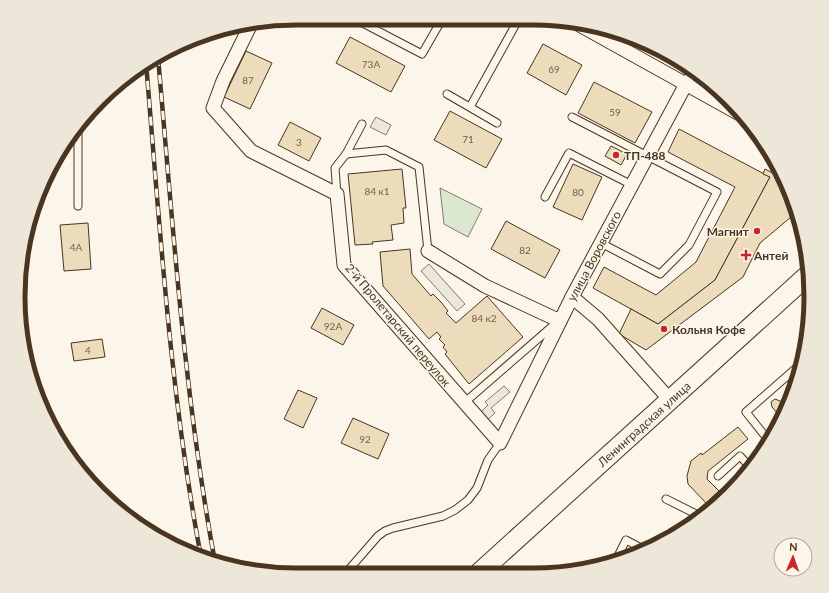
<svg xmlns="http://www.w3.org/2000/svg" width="829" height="593" viewBox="0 0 829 593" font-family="Lato,sans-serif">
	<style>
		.green { fill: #dce7d0; stroke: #887966 }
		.parking { fill: #ede7d9; stroke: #887966 }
		.building { fill: #ecdcbc; stroke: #4a3520 }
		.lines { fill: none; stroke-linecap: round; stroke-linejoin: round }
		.service-casing { stroke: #4a3520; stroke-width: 9 }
		.pedestrian-casing { stroke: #4a3520; stroke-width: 12 }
		.minor-casing { stroke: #4a3520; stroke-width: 15 }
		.secondary-casing { stroke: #4a3520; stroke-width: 21 }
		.service { stroke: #fbf6e9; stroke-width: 7 }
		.pedestrian { stroke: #fbf6e9; stroke-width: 10 }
		.minor { stroke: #fbf6e9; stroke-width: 13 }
		.secondary { stroke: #fbf6e9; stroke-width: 19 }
		.rail-casing { stroke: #4a3520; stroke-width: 4.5 }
		.rail { stroke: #fbf6e9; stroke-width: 3; stroke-dasharray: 9; stroke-linecap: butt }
		.poi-dot { fill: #c62828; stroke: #fbf6e9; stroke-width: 1.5 }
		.labels { text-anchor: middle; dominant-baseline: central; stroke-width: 3; stroke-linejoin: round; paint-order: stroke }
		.number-label { font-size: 10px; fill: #725f47 }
		.poi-label { font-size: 12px; font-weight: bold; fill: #4a3520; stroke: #fbf6e9; text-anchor: start }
		.street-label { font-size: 12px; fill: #4a3520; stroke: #fbf6e9 }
		.rim { fill: none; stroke: #4a3520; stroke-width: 5 }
	</style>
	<rect width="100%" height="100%" fill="#fbf6e9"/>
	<polygon class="green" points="440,188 482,209 468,237 444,224"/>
	<g class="parking">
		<polygon points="376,117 391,125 386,135 370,127"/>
		<polygon points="429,264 465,304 457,311 421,271"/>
		<polygon points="504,386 510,392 491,408 495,413 485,422 479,414 488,405 485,402"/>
	</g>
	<g class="building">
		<polygon points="350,37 405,66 391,92 336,63"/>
		<polygon points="543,44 582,65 566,95 527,73"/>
		<polygon points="246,51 272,63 250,109 224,97"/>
		<polygon points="594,82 652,112 635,143 578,113"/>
		<polygon points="450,111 502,139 486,168 434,140"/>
		<polygon points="290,122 321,138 309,161 278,145"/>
		<polygon points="679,129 770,177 715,280 658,324 593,288 604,267 656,295 696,262 735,187 668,152"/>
		<polygon points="611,146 627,154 621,165 605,156"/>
		<polygon points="573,164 602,177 582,220 553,207"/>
		<polygon points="402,169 406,208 403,208 404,223 391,225 393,240 372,242 373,244 355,245 348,174"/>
		<polygon points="765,169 784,179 797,212 760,243 743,277 646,350 619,334 631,309 658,324 715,280 770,177 763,174"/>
		<polygon points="506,221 560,250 545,278 491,249"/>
		<polygon points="88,223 91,269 64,271 60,225"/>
		<polygon points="410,249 412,274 431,296 433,294 441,302 448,311 446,313 456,323 487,296 523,337 469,384 445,354 447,352 443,347 445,345 439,339 441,337 437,332 429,339 383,286 380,252"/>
		<polygon points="322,308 354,325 343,345 311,328"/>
		<polygon points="102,339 105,357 74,361 71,343"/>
		<polygon points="298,390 317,398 303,428 284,419"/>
		<polygon points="775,399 780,401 786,409 782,420 776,429 772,423 780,416 772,407 771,402"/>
		<polygon points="353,418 389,434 378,459 341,443"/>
		<polygon points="738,427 748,439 708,471 707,479 719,491 706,503 688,484 687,476 691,461 701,453 702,455"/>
	</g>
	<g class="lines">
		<g class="service-casing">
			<g id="service">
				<polyline points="355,19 422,54 441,21"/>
				<polyline points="447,94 497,123"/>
				<polyline points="470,107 517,22"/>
				<polyline points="572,117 717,192 689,245 660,274 601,243"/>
				<polyline points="78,127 78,206"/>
				<polyline points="346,154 386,150 419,167 428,251"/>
				<polyline points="337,194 335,168 346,154 362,124"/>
				<polyline points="545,197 569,153 632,185"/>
				<polyline points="464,403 555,324"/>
				<polyline points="769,441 746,412 802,363"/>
				<polyline points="718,476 740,456 751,468"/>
				<polyline points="666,499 700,516"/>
				<polyline points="617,558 626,540 645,550"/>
				<polyline points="345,574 378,536 385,531 393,528 443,516 455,510 468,500 477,488 488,460 500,443"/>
			</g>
		</g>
		<g class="pedestrian-casing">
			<polyline id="pedestrian" points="686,84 692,72"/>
		</g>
		<g class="minor-casing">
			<g id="minor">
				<polyline points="576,23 745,117"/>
				<polyline points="251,24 223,81 213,108 251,151 337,194 344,265 500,443 572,297 686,84"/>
				<polyline points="428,251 485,286 560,321"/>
				<polyline points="572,297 598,319 670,400"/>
			</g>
		</g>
		<g class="secondary-casing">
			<polyline id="secondary" points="479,573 809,274"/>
		</g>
		<use href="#service" class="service"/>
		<use href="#pedestrian" class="pedestrian"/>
		<use href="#minor" class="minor"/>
		<use href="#secondary" class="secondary"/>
		<g class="rail-casing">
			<g id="rail">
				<path d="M 158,57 C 173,226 184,395 215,562"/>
				<path d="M 146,63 C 160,227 170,394 201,557"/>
			</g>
		</g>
		<use href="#rail" class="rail"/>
	</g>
	<g class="poi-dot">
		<circle cx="616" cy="155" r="4"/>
		<circle cx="757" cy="231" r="4"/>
		<path d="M744 249h4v4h4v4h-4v4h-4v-4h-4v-4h4z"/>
		<circle cx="664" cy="329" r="4"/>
	</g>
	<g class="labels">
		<g class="number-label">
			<text x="371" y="64">73А</text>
			<text x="554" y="69">69</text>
			<text x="248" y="80">87</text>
			<text x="615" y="112">59</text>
			<text x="468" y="139">71</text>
			<text x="299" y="142">3</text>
			<text x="377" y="191">84 к1</text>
			<text x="578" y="192">80</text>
			<text x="76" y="247">4А</text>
			<text x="525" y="250">82</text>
			<text x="484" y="318">84 к2</text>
			<text x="333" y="326">92А</text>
			<text x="88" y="350">4</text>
			<text x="365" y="439">92</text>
		</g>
		<g class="poi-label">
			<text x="624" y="155">ТП-488</text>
			<text x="749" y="231" text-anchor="end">Магнит</text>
			<text x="754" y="255">Антей</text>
			<text x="672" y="329">Кольня Кофе</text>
		</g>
		<g class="street-label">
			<text transform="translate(594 256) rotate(-62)">улица Воровского</text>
			<text transform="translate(398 325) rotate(50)">2-й Пролетарский переулок</text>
			<text transform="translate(644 424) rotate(-42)">Ленинградская улица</text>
		</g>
	</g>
	<path d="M0 0H829V593H0ZM296 25H533A271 271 0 0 1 804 296V297A271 271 0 0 1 533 568H296A271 271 0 0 1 25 297V296A271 271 0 0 1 296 25Z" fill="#ede7d9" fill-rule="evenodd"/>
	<path class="rim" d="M296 25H533A271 271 0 0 1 804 296V297A271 271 0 0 1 533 568H296A271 271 0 0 1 25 297V296A271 271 0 0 1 296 25Z"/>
	<g transform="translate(793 557) rotate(2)"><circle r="19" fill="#fbf6e9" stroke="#b4a999"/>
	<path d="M0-3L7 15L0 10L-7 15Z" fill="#c62828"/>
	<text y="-6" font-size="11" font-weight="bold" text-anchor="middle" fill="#4a3520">N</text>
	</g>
</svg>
